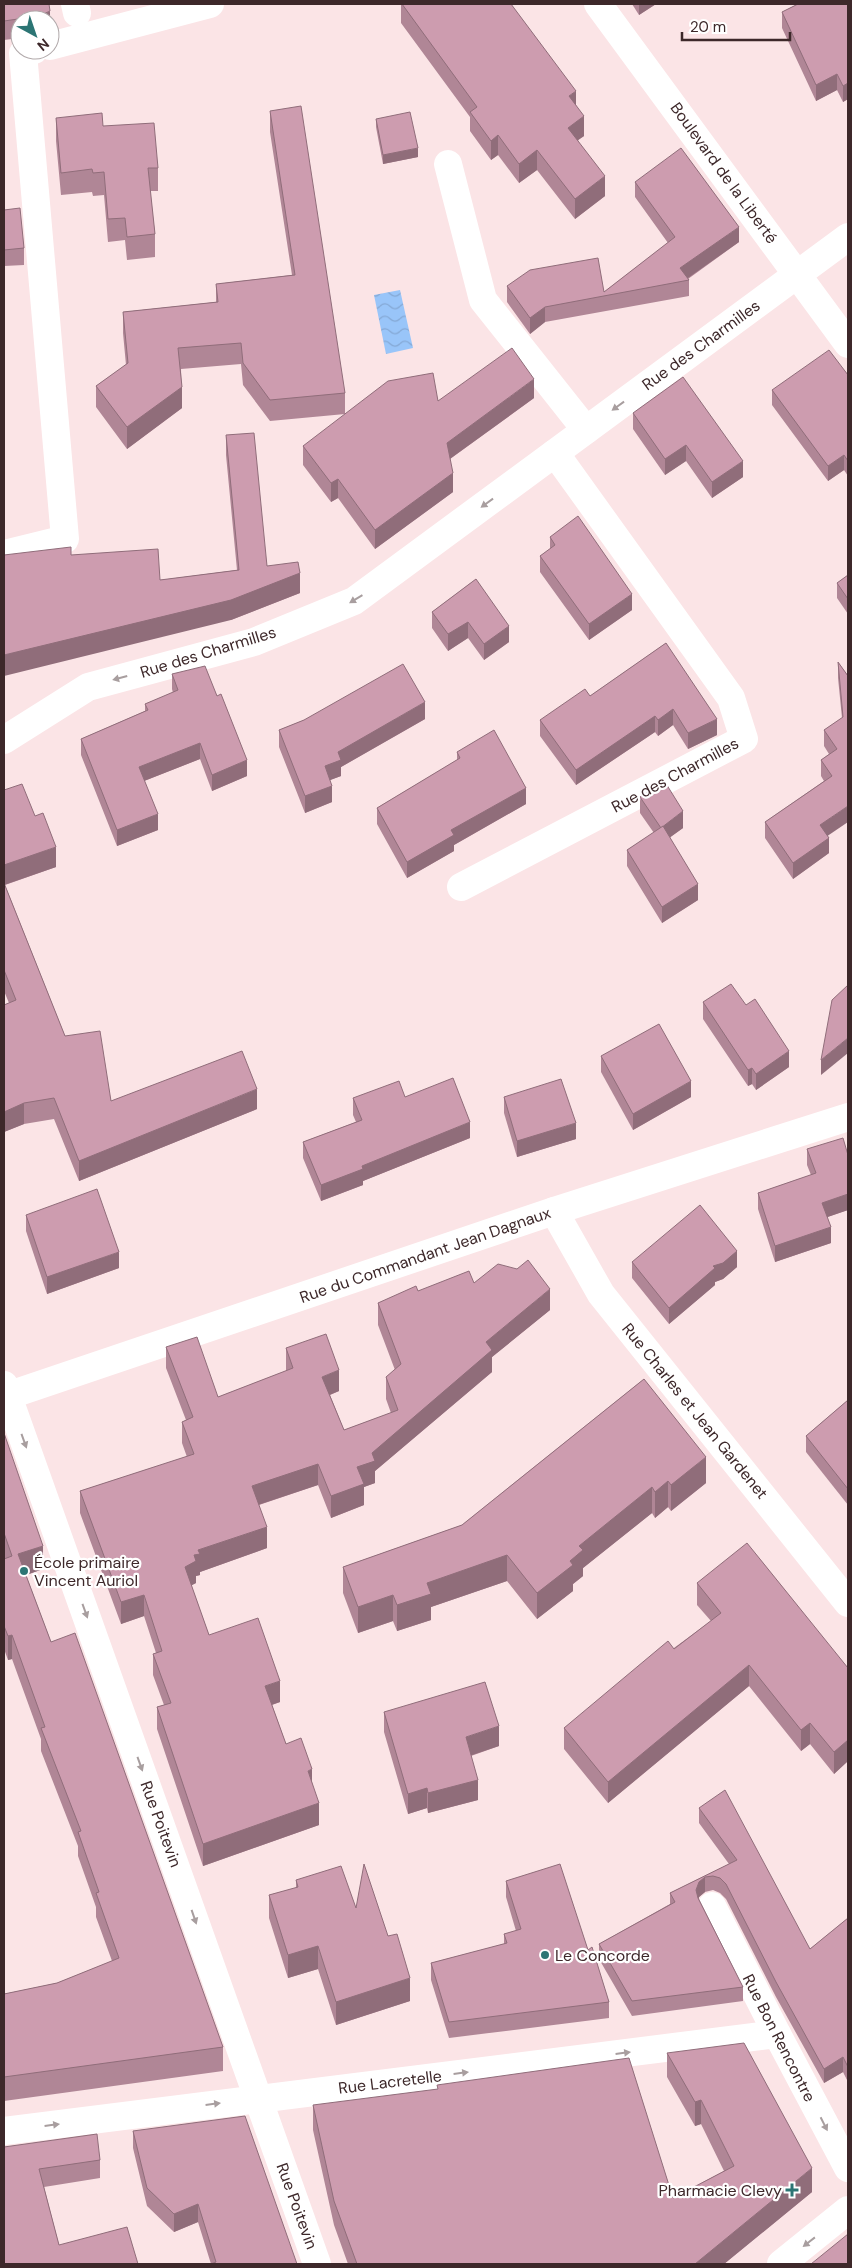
<svg xmlns="http://www.w3.org/2000/svg" width="852" height="2268" viewBox="0 0 852 2268" font-family="'DM Sans',sans-serif">
	<style>
		.water { fill: url(#water-waves) }
		.lines { fill: none; stroke-linecap: round; stroke-linejoin: round }
		.minor { stroke: #fff; stroke-width: 28 }
		.major { stroke: #fff; stroke-width: 28 }
		.wall { fill: #b08696 }
		.shaded-wall { fill: #906d7a }
		.building { fill: #cd9caf; stroke: #906d7a }
		.oneway { fill: #a89e9f }
		.poi-dot { fill: #2c7574; stroke: #fff; stroke-width: 2 }
		.labels { text-anchor: middle; dominant-baseline: central; stroke-width: 4.5; stroke-linejoin: round; paint-order: stroke }
		.street-label { font-size: 16px; fill: #3d282a; stroke: #fff }
		.poi-label { font-size: 16px; fill: #3d282a; stroke: #fff; text-anchor: start }
	</style>
	<defs>
		<pattern id="water-waves" width="16" height="10" patternUnits="userSpaceOnUse" patternTransform="scale(1.25)"><rect width="16" height="10" fill="#99c5f9"/><path d="M0 5q4-4 8 0t8 0" fill="none" stroke="#85a9d6"/></pattern>
	</defs>
	<rect width="100%" height="100%" fill="#fbe4e6"/>
	<polygon class="water" points="400,290 413,348 386,354 374,295"/>
	<g class="lines">
		<g class="minor">
			<polyline points="75,4 77,13"/>
			<polyline points="50,46 210,4"/>
			<polyline points="448,164 483,300 586,430"/>
			<polyline points="4,554 65,539 23,53 34,50"/>
			<polyline points="4,740 88,687 254,642 354,601 848,237"/>
			<polyline points="461,887 744,739 731,698 555,453"/>
			<polyline points="554,1211 601,1294 848,1603"/>
			<polyline points="4,1385 317,2264"/>
			<polyline points="4,1397 554,1211 848,1117"/>
			<polyline points="712,1906 777,2034 848,2168"/>
			<polyline points="4,2131 777,2034"/>
			<polyline points="781,2264 848,2210"/>
		</g>
		<polyline class="major" points="598,4 848,344"/>
	</g>
	<g class="wall">
		<polygon points="4,4 50,20 20,20 20,38 4,40"/>
		<polygon points="401,4 511,4 576,105 584,136 578,140 605,196 575,219 537,170 519,183 498,155 491,160 470,131 470,117 401,23"/>
		<polygon points="632,4 656,4 639,15"/>
		<polygon points="796,4 848,4 848,99 843,102 837,90 816,101 782,28 782,12 796,5"/>
		<polygon points="270,111 345,393 345,414 270,421 243,385 241,364 181,369 182,408 127,449 96,407 96,386 126,365 123,333 123,312 216,302 216,284 292,275 270,132"/>
		<polygon points="56,118 103,126 158,168 158,191 150,191 155,234 155,257 127,260 125,240 108,242 104,195 93,196 92,192 61,195 56,141"/>
		<polygon points="376,119 418,157 383,164 376,127"/>
		<polygon points="635,182 739,242 688,279 689,280 689,296 545,322 530,334 507,302 507,286 604,292 668,243 635,197"/>
		<polygon points="4,210 24,248 24,265 4,266"/>
		<polygon points="848,375 848,476 844,470 828,481 772,405 772,390"/>
		<polygon points="534,398 450,459 453,492 375,549 338,498 331,502 303,465 303,446 438,401"/>
		<polygon points="633,413 743,477 712,498 686,461 665,475 633,429"/>
		<polygon points="226,435 267,566 300,593 231,620 71,555 160,580 237,570 226,455"/>
		<polygon points="550,537 632,610 589,640 540,572 540,556 550,549"/>
		<polygon points="848,575 848,614 837,598 837,583"/>
		<polygon points="476,579 509,642 484,660 468,638 448,651 432,628 432,612"/>
		<polygon points="666,643 717,735 688,749 673,725 658,736 655,732 576,785 540,736 540,720 590,696"/>
		<polygon points="838,662 848,676 828,836 829,853 793,879 765,838 765,822 824,781 821,776 821,760 829,754 824,746 824,730 842,718 838,678"/>
		<polygon points="172,674 247,776 212,791 200,759 144,781 158,830 117,846 81,755 81,739 145,711 145,704 173,693 172,689"/>
		<polygon points="425,719 341,767 341,776 330,780 332,802 305,813 279,747 279,730 304,720"/>
		<polygon points="457,752 526,804 454,845 454,851 407,878 377,824 377,808 457,760"/>
		<polygon points="4,790 56,867 5,885 65,1036 111,1101 257,1109 79,1181 54,1119 24,1124 4,1132 4,1005 9,1003 4,991"/>
		<polygon points="640,797 683,828 670,837 698,900 662,923 627,866 627,850 654,833 640,813"/>
		<polygon points="703,1002 746,1005 789,1067 756,1090 752,1084 748,1086 703,1019"/>
		<polygon points="601,1056 691,1097 633,1130 601,1072"/>
		<polygon points="405,1097 470,1138 363,1181 363,1185 321,1201 303,1158 303,1142 356,1122 353,1115 353,1098"/>
		<polygon points="504,1097 576,1139 517,1157 504,1113"/>
		<polygon points="807,1149 848,1155 848,1210 827,1217 831,1243 775,1262 758,1209 758,1193 811,1175 807,1165"/>
		<polygon points="26,1215 119,1268 47,1294 26,1231"/>
		<polygon points="632,1262 737,1267 723,1279 715,1282 715,1285 669,1324 632,1278"/>
		<polygon points="474,1283 550,1310 492,1357 492,1372 375,1471 375,1483 364,1487 364,1505 331,1518 318,1485 259,1505 267,1548 200,1572 200,1575 196,1576 196,1583 191,1585 209,1635 280,1702 272,1705 286,1744 312,1782 319,1825 203,1866 157,1729 157,1707 164,1705 153,1675 153,1654 156,1653 144,1616 121,1624 80,1513 80,1491 187,1457 182,1443 182,1422 186,1420 166,1368 166,1347 218,1397 286,1371 286,1348 339,1391 330,1395 344,1430 391,1413 386,1399 386,1377 395,1370 378,1325 378,1303 418,1291"/>
		<polygon points="644,1379 706,1483 671,1511 668,1507 655,1518 652,1513 583,1568 583,1576 573,1584 573,1591 537,1619 507,1581 431,1607 431,1620 397,1631 393,1621 358,1633 343,1593 343,1567 462,1525"/>
		<polygon points="848,1400 848,1505 806,1452 806,1436"/>
		<polygon points="4,1433 43,1569 26,1575 51,1642 223,2047 223,2071 4,2101 4,1994 57,1983 112,1961 96,1917 96,1907 78,1856 78,1846 41,1751 41,1739 12,1659 8,1660 4,1649 4,1559 5,1559 4,1556"/>
		<polygon points="697,1583 848,1668 848,1761 834,1774 810,1744 801,1751 749,1686 608,1803 564,1749 564,1728 711,1621 697,1605"/>
		<polygon points="384,1712 499,1746 471,1756 478,1800 428,1813 427,1808 408,1814 384,1732"/>
		<polygon points="699,1808 810,1949 848,1918 848,2082 843,2072 824,2083 776,1997 726,1899 720,1893 713,1890 705,1892 699,1897 699,1899 743,1987 743,2001 632,2016 599,1959 599,1944 670,1904 670,1893 729,1864 699,1823"/>
		<polygon points="296,1880 356,1908 388,1936 410,2001 336,2025 318,1969 288,1978 269,1918 269,1895 296,1888"/>
		<polygon points="506,1881 588,1950 609,2002 609,2018 449,2038 431,1980 431,1963 504,1944 504,1934 516,1931 506,1897"/>
		<polygon points="667,2053 812,2192 724,2264 348,2264 334,2225 313,2130 313,2105 673,2198 724,2171 701,2124 695,2126 667,2077"/>
		<polygon points="133,2131 297,2264 211,2264 198,2222 174,2232 147,2206 133,2148"/>
		<polygon points="4,2147 100,2160 100,2178 44,2187 59,2245 4,2264"/>
	</g>
	<g class="shaded-wall">
		<polygon points="639,4 656,4 639,15"/>
		<polygon points="50,11 50,20 39,20 39,16"/>
		<polygon points="837,74 837,90 816,101 816,85"/>
		<polygon points="848,83 848,99 843,102 843,86"/>
		<polygon points="576,91 576,111 569,96"/>
		<polygon points="584,116 584,136 568,147 568,128"/>
		<polygon points="498,135 498,155 491,160 491,141"/>
		<polygon points="418,148 418,157 383,164 383,155"/>
		<polygon points="537,150 537,170 519,183 519,164"/>
		<polygon points="605,176 605,196 575,219 575,199"/>
		<polygon points="739,227 739,242 685,280 680,268"/>
		<polygon points="545,307 545,322 530,334 530,318"/>
		<polygon points="534,379 534,398 447,461 447,443"/>
		<polygon points="182,387 182,408 127,449 127,427"/>
		<polygon points="686,445 686,461 665,475 665,459"/>
		<polygon points="844,455 844,470 828,481 828,466"/>
		<polygon points="743,461 743,477 712,498 712,482"/>
		<polygon points="453,473 453,492 375,549 375,530"/>
		<polygon points="338,479 338,498 331,502 331,483"/>
		<polygon points="300,573 300,593 231,620 4,676 4,655"/>
		<polygon points="632,594 632,610 589,640 589,624"/>
		<polygon points="468,622 468,638 448,651 448,634"/>
		<polygon points="509,626 509,642 484,660 484,644"/>
		<polygon points="425,702 425,719 341,767 341,776 325,782 325,766 338,752"/>
		<polygon points="673,709 673,725 658,736 658,720"/>
		<polygon points="655,716 655,732 576,785 576,770"/>
		<polygon points="717,719 717,735 688,749 688,733"/>
		<polygon points="200,743 200,759 139,783 139,767"/>
		<polygon points="247,760 247,776 212,791 212,775"/>
		<polygon points="332,786 332,802 305,813 305,796"/>
		<polygon points="526,788 526,804 454,845 454,851 407,878 407,862 451,830"/>
		<polygon points="848,806 848,822 820,841 820,825"/>
		<polygon points="683,811 683,828 661,844 661,828"/>
		<polygon points="158,814 158,830 117,846 117,830"/>
		<polygon points="829,838 829,853 793,879 793,863"/>
		<polygon points="56,847 56,867 4,885 4,865"/>
		<polygon points="698,884 698,900 662,923 662,907"/>
		<polygon points="848,1038 848,1053 821,1075 821,1060"/>
		<polygon points="789,1051 789,1067 756,1090 756,1074"/>
		<polygon points="752,1068 752,1084 748,1086 748,1070"/>
		<polygon points="691,1081 691,1097 633,1130 633,1114"/>
		<polygon points="257,1089 257,1109 79,1181 79,1161"/>
		<polygon points="24,1103 24,1124 4,1132 4,1112"/>
		<polygon points="470,1122 470,1138 363,1181 363,1185 321,1201 321,1185 362,1166"/>
		<polygon points="576,1123 576,1139 517,1157 517,1141"/>
		<polygon points="848,1194 848,1210 822,1219 822,1203"/>
		<polygon points="831,1227 831,1243 775,1262 775,1246"/>
		<polygon points="737,1251 737,1267 723,1279 715,1282 715,1285 669,1324 669,1308 713,1266"/>
		<polygon points="119,1252 119,1268 47,1294 47,1277"/>
		<polygon points="550,1289 550,1310 492,1357 492,1372 375,1471 375,1483 364,1487 364,1505 331,1518 331,1496 357,1467 486,1342"/>
		<polygon points="339,1370 339,1391 322,1398 322,1377"/>
		<polygon points="706,1457 706,1483 671,1511 671,1485"/>
		<polygon points="318,1464 318,1485 252,1507 252,1486"/>
		<polygon points="668,1481 668,1507 655,1518 655,1492"/>
		<polygon points="652,1487 652,1513 583,1568 583,1576 573,1584 573,1591 537,1619 537,1593 570,1561 579,1546"/>
		<polygon points="267,1527 267,1548 200,1572 200,1575 196,1576 196,1583 185,1589 185,1567 198,1550"/>
		<polygon points="43,1546 43,1569 18,1578 18,1554"/>
		<polygon points="507,1555 507,1581 431,1607 431,1620 397,1631 397,1605 427,1583"/>
		<polygon points="144,1595 144,1616 121,1624 121,1602"/>
		<polygon points="393,1595 393,1621 358,1633 358,1607"/>
		<polygon points="12,1635 12,1659 8,1660 8,1636"/>
		<polygon points="749,1665 749,1686 608,1803 608,1782"/>
		<polygon points="280,1681 280,1702 265,1707 265,1686"/>
		<polygon points="810,1723 810,1744 801,1751 801,1730"/>
		<polygon points="499,1726 499,1746 466,1757 466,1737"/>
		<polygon points="848,1740 848,1761 834,1774 834,1752"/>
		<polygon points="312,1769 312,1791 308,1771"/>
		<polygon points="478,1780 478,1800 428,1813 428,1793"/>
		<polygon points="427,1788 427,1808 408,1814 408,1794"/>
		<polygon points="319,1803 319,1825 203,1866 203,1844"/>
		<polygon points="705,1877 705,1892 699,1897 696,1905 696,1890 699,1882"/>
		<polygon points="318,1946 318,1969 288,1978 288,1955"/>
		<polygon points="410,1978 410,2001 336,2025 336,2002"/>
		<polygon points="843,2057 843,2072 824,2083 824,2069"/>
		<polygon points="701,2100 701,2124 695,2126 695,2102"/>
		<polygon points="812,2168 812,2192 724,2264 695,2264"/>
		<polygon points="198,2204 198,2222 174,2232 174,2214"/>
	</g>
	<g class="building">
		<polygon points="4,4 49,4 50,11 39,16 4,21"/>
		<polygon points="402,4 511,4 576,91 569,96 584,116 568,128 605,176 575,199 537,150 519,164 498,135 491,141 470,112 477,107"/>
		<polygon points="798,4 848,4 848,83 843,86 837,74 816,85 782,12"/>
		<polygon points="301,106 345,393 270,400 243,363 241,343 178,348 182,387 127,427 96,386 128,363 123,312 218,302 216,284 295,275 270,111"/>
		<polygon points="410,112 418,148 383,155 376,119"/>
		<polygon points="102,113 103,126 154,123 158,168 148,168 155,234 127,237 125,218 108,219 104,172 93,173 92,169 61,173 56,118"/>
		<polygon points="681,148 739,227 680,268 689,280 545,307 530,318 507,286 530,270 598,258 604,292 675,237 635,182"/>
		<polygon points="20,208 24,248 4,250 4,210"/>
		<polygon points="512,348 534,379 447,443 453,473 375,530 338,479 331,483 303,446 388,381 433,373 438,401"/>
		<polygon points="829,350 848,375 848,461 844,455 828,466 772,390"/>
		<polygon points="683,377 743,461 712,482 686,445 665,459 633,413"/>
		<polygon points="254,433 267,566 298,562 300,573 231,600 4,655 4,555 71,547 71,555 158,549 160,580 239,570 226,435"/>
		<polygon points="578,516 632,594 589,624 540,556 555,545 550,537"/>
		<polygon points="848,575 848,599 837,583"/>
		<polygon points="476,579 509,626 484,644 468,622 448,634 432,612"/>
		<polygon points="666,643 717,719 688,733 673,709 658,720 655,716 576,770 540,720 585,689 590,696"/>
		<polygon points="838,662 848,676 848,806 820,825 829,838 793,863 765,822 832,776 821,760 837,749 824,730 843,717"/>
		<polygon points="403,664 425,702 338,752 341,760 325,766 332,786 305,796 279,730 304,720"/>
		<polygon points="205,666 217,696 221,694 247,760 212,775 200,743 139,767 158,814 117,830 81,739 148,710 145,704 178,690 172,674"/>
		<polygon points="494,730 526,788 451,830 454,835 407,862 377,808 460,758 457,752"/>
		<polygon points="665,782 683,811 661,828 640,797"/>
		<polygon points="22,784 35,816 43,813 56,847 4,865 4,790"/>
		<polygon points="663,826 698,884 662,907 627,850"/>
		<polygon points="4,883 65,1036 100,1031 111,1101 242,1051 257,1089 79,1161 54,1098 24,1103 4,1112 4,1005 16,1000 4,970"/>
		<polygon points="731,984 746,1005 755,999 789,1051 756,1074 752,1068 748,1070 703,1002"/>
		<polygon points="848,985 848,1038 821,1060 832,1000"/>
		<polygon points="659,1024 691,1081 633,1114 601,1056"/>
		<polygon points="453,1078 470,1122 362,1166 363,1169 321,1185 303,1142 362,1120 353,1098 399,1081 405,1097"/>
		<polygon points="561,1079 576,1123 517,1141 504,1097"/>
		<polygon points="843,1138 848,1155 848,1194 822,1203 831,1227 775,1246 758,1193 816,1173 807,1149"/>
		<polygon points="97,1189 119,1252 47,1277 26,1215"/>
		<polygon points="700,1205 737,1251 723,1263 713,1266 715,1268 669,1308 632,1262"/>
		<polygon points="528,1260 550,1289 486,1342 492,1350 372,1453 375,1461 357,1467 364,1484 331,1496 318,1464 252,1486 267,1527 198,1550 200,1554 194,1555 196,1561 185,1567 209,1635 258,1618 280,1681 265,1686 286,1744 301,1738 312,1769 308,1771 319,1803 203,1844 157,1707 171,1703 153,1654 162,1651 144,1595 121,1602 80,1491 194,1454 182,1422 193,1417 166,1347 197,1337 218,1397 293,1368 286,1348 326,1334 339,1370 322,1377 344,1430 398,1410 386,1377 401,1364 378,1303 416,1286 418,1291 469,1271 474,1283 498,1264 517,1269"/>
		<polygon points="644,1379 706,1457 671,1485 668,1481 655,1492 652,1487 579,1546 583,1550 570,1561 573,1565 537,1593 507,1555 427,1583 431,1594 397,1605 393,1595 358,1607 343,1567 462,1525"/>
		<polygon points="848,1400 848,1489 806,1436"/>
		<polygon points="4,1433 43,1546 18,1554 51,1642 75,1633 223,2047 4,2077 4,1994 57,1983 119,1958 96,1893 99,1892 78,1832 81,1831 41,1728 45,1727 12,1635 8,1636 4,1626 4,1559 12,1556 4,1533"/>
		<polygon points="747,1543 848,1668 848,1740 834,1752 810,1723 801,1730 749,1665 608,1782 564,1728 668,1641 674,1649 721,1613 697,1583"/>
		<polygon points="485,1682 499,1726 466,1737 478,1780 428,1793 427,1788 408,1794 384,1712"/>
		<polygon points="725,1790 810,1949 848,1918 848,2067 843,2057 824,2069 776,1982 726,1884 720,1878 713,1876 705,1877 699,1882 696,1890 698,1898 743,1987 632,2001 599,1944 675,1902 670,1893 737,1860 699,1808"/>
		<polygon points="364,1864 388,1936 397,1934 410,1978 336,2002 318,1946 288,1955 269,1895 298,1887 296,1880 341,1866 356,1908"/>
		<polygon points="560,1864 588,1950 592,1947 609,2002 449,2022 431,1963 507,1943 504,1934 521,1929 506,1881"/>
		<polygon points="744,2043 812,2168 695,2264 357,2264 334,2201 313,2105 438,2089 437,2085 629,2058 673,2198 734,2166 701,2100 695,2102 667,2053"/>
		<polygon points="245,2116 297,2264 211,2264 216,2262 198,2204 174,2214 147,2188 133,2131"/>
		<polygon points="97,2134 100,2160 39,2169 59,2245 127,2227 138,2264 4,2264 4,2147"/>
		<polygon points="848,2234 848,2264 811,2264"/>
	</g>
	<defs><path id="oneway-solid" d="M-6-.8H1V-3.2L6.5 0L1 3.2V.8H-6Z" transform="scale(1.25)"/></defs>
	<g class="oneway">
		<use href="#oneway-solid" transform="translate(618 406) rotate(144)"/>
		<use href="#oneway-solid" transform="translate(487 503) rotate(144)"/>
		<use href="#oneway-solid" transform="translate(356 599) rotate(149)"/>
		<use href="#oneway-solid" transform="translate(120 678) rotate(165)"/>
		<use href="#oneway-solid" transform="translate(24 1441) rotate(70)"/>
		<use href="#oneway-solid" transform="translate(85 1611) rotate(70)"/>
		<use href="#oneway-solid" transform="translate(140 1764) rotate(70)"/>
		<use href="#oneway-solid" transform="translate(194 1917) rotate(71)"/>
		<use href="#oneway-solid" transform="translate(623 2053) rotate(-7)"/>
		<use href="#oneway-solid" transform="translate(461 2073) rotate(-7)"/>
		<use href="#oneway-solid" transform="translate(213 2104) rotate(-7)"/>
		<use href="#oneway-solid" transform="translate(824 2124) rotate(63)"/>
		<use href="#oneway-solid" transform="translate(52 2125) rotate(-7)"/>
		<use href="#oneway-solid" transform="translate(809 2242) rotate(142)"/>
	</g>
	<g class="poi-dot">
		<circle cx="24" cy="1571" r="5"/>
		<circle cx="545" cy="1955" r="5"/>
		<path d="M789.5 2182.5h5v5h5v5h-5v5h-5v-5h-5v-5h5z"/>
	</g>
	<g class="labels">
		<g class="street-label">
			<text transform="translate(724 173) rotate(54)">Boulevard de la Liberté</text>
			<text transform="translate(701 345) rotate(-36)">Rue des Charmilles</text>
			<text transform="translate(208 652) rotate(-17)">Rue des Charmilles</text>
			<text transform="translate(675 775) rotate(-28)">Rue des Charmilles</text>
			<text transform="translate(425 1255) rotate(-19)">Rue du Commandant Jean Dagnaux</text>
			<text transform="translate(695 1411) rotate(51)">Rue Charles et Jean Gardenet</text>
			<text transform="translate(161 1824) rotate(70)">Rue Poitevin</text>
			<text transform="translate(779 2038) rotate(63)">Rue Bon Rencontre</text>
			<text transform="translate(390 2082) rotate(-7)">Rue Lacretelle</text>
			<text transform="translate(297 2206) rotate(70)">Rue Poitevin</text>
		</g>
		<g class="poi-label">
			<text x="34" y="1562">École primaire<tspan x="34" dy="18">Vincent Auriol</tspan></text>
			<text x="555" y="1955">Le Concorde</text>
			<text x="782" y="2190" text-anchor="end">Pharmacie Clevy</text>
		</g>
	</g>
	<rect width="852" height="2268" fill="none" stroke="#3d282a" stroke-width="10"/>
	<g transform="translate(35 35) rotate(140)"><circle r="24" fill="#ffffff" stroke="#b1a9aa"/>
	<path d="M0-4L9 19L0 12L-9 19Z" fill="#2c7574"/>
	<text y="-8" font-size="14" font-weight="bold" text-anchor="middle" fill="#3d282a">N</text>
	</g>
	<path d="M682 32v8h108v-8" fill="none" stroke="#3d282a" stroke-width="2.5"/>
	<text x="690" y="32" font-size="15" fill="#3d282a" stroke="#ffffff" stroke-width="4" paint-order="stroke">20 m</text>
</svg>
